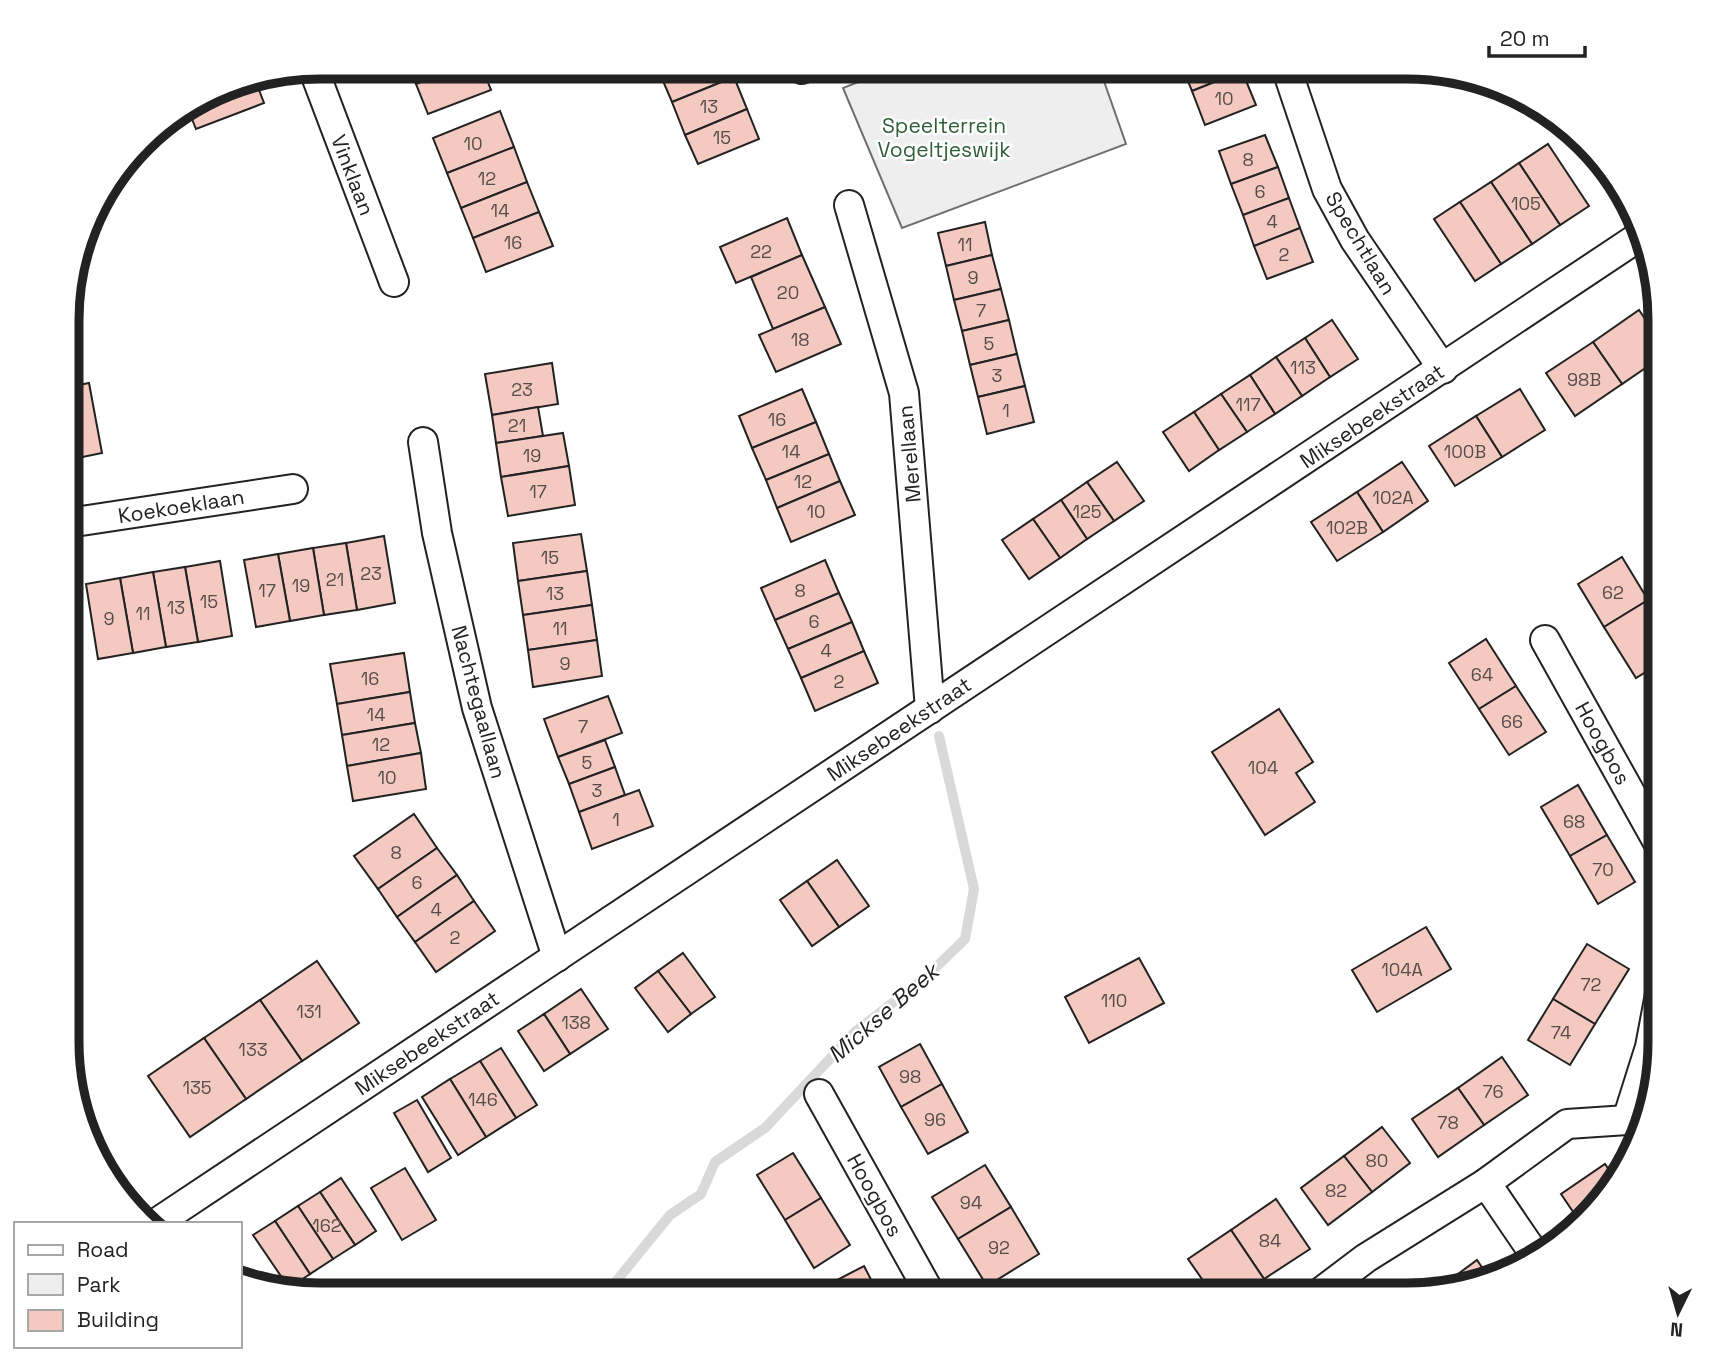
<svg xmlns="http://www.w3.org/2000/svg" width="1727" height="1362" viewBox="0 0 1727 1362" font-family="'Space Grotesk',sans-serif">
	<style>
		.green { fill: #eee; stroke: #6f6f6f; stroke-width: 2 }
		.lines { fill: none; stroke-linecap: round; stroke-linejoin: round }
		.stream { stroke: #d9d9d9; stroke-width: 10 }
		.building { fill: #f3c9c0; stroke: #222; stroke-width: 2 }
		.minor-casing { stroke: #222; stroke-width: 32 }
		.minor { stroke: #fff; stroke-width: 28 }
		.labels { text-anchor: middle; dominant-baseline: central; stroke-width: 5; stroke-linejoin: round; paint-order: stroke }
		.number-label { font-size: 18px; fill: #564c4a }
		.park-label { font-size: 21px; fill: #2f5e38; stroke: #fff }
		.street-label { font-size: 21px; fill: #222; stroke: #fff }
		.water-label { font-size: 23px; font-style: italic; fill: #222; stroke: #fff }
		.rim { fill: none; stroke: #222; stroke-width: 9 }
	</style>
	<rect width="100%" height="100%" fill="#fff"/>
	<polygon class="green" points="896,67 1099,67 1126,144 902,228 843,88"/>
	<g class="lines">
		<polyline class="stream" points="605,1295 670,1215 701,1194 715,1162 765,1128 856,1031 925,978 965,939 974,889 939,736"/>
	</g>
	<g class="building">
		<polygon points="409,67 460,67 416,84"/>
		<polygon points="460,67 482,67 491,90 428,114 416,84"/>
		<polygon points="676,67 730,67 734,77 672,102 660,74"/>
		<polygon points="1182,67 1241,67 1242,71 1192,91"/>
		<polygon points="1242,71 1256,105 1205,125 1192,91"/>
		<polygon points="254,77 264,103 196,129 188,109 238,80"/>
		<polygon points="734,77 747,109 685,135 672,102"/>
		<polygon points="747,109 759,139 698,164 685,135"/>
		<polygon points="500,111 514,147 447,173 433,138"/>
		<polygon points="1265,135 1278,167 1231,184 1219,151"/>
		<polygon points="1548,144 1589,206 1560,225 1519,163"/>
		<polygon points="514,147 527,182 461,208 447,173"/>
		<polygon points="1519,163 1560,225 1532,244 1491,182"/>
		<polygon points="1278,167 1289,198 1243,215 1231,184"/>
		<polygon points="527,182 539,212 473,238 461,208"/>
		<polygon points="1491,182 1532,244 1501,264 1460,202"/>
		<polygon points="1289,198 1300,228 1254,246 1243,215"/>
		<polygon points="1460,202 1501,264 1475,281 1434,219"/>
		<polygon points="539,212 553,246 486,272 473,238"/>
		<polygon points="787,218 802,255 736,283 720,247"/>
		<polygon points="985,222 992,255 946,266 938,233"/>
		<polygon points="1300,228 1313,262 1267,279 1254,246"/>
		<polygon points="802,255 825,307 773,329 751,277"/>
		<polygon points="992,255 1001,289 954,300 946,266"/>
		<polygon points="1001,289 1009,320 962,331 954,300"/>
		<polygon points="825,307 841,344 776,372 759,335"/>
		<polygon points="1639,310 1660,341 1660,358 1622,384 1593,342"/>
		<polygon points="1009,320 1017,354 970,365 962,331"/>
		<polygon points="1332,320 1358,359 1330,377 1305,338"/>
		<polygon points="1305,338 1330,377 1302,396 1276,357"/>
		<polygon points="1593,342 1622,384 1575,416 1546,373"/>
		<polygon points="1017,354 1025,386 978,397 970,365"/>
		<polygon points="1276,357 1302,396 1275,414 1250,375"/>
		<polygon points="552,363 558,404 492,415 485,374"/>
		<polygon points="1250,375 1275,414 1247,432 1221,394"/>
		<polygon points="89,383 102,453 68,460 69,387"/>
		<polygon points="1025,386 1034,422 987,434 978,397"/>
		<polygon points="802,389 816,422 752,448 739,416"/>
		<polygon points="1520,389 1545,430 1502,457 1476,416"/>
		<polygon points="1221,394 1247,432 1219,450 1194,412"/>
		<polygon points="538,407 543,436 496,443 492,415"/>
		<polygon points="1194,412 1219,450 1189,471 1163,432"/>
		<polygon points="1476,416 1502,457 1455,486 1429,446"/>
		<polygon points="816,422 829,454 766,480 752,448"/>
		<polygon points="563,433 569,466 501,477 496,443"/>
		<polygon points="829,454 840,481 777,508 766,480"/>
		<polygon points="1117,462 1144,501 1114,521 1087,482"/>
		<polygon points="1402,462 1428,501 1383,532 1357,492"/>
		<polygon points="569,466 575,505 508,516 501,477"/>
		<polygon points="840,481 855,515 791,542 777,508"/>
		<polygon points="1087,482 1114,521 1087,539 1061,500"/>
		<polygon points="1357,492 1383,532 1337,561 1311,522"/>
		<polygon points="1061,500 1087,539 1060,558 1033,519"/>
		<polygon points="1033,519 1060,558 1029,579 1002,540"/>
		<polygon points="581,534 587,571 518,581 513,543"/>
		<polygon points="384,536 395,603 357,610 346,543"/>
		<polygon points="346,543 357,610 324,615 313,548"/>
		<polygon points="313,548 324,615 290,621 278,554"/>
		<polygon points="278,554 290,621 256,627 244,560"/>
		<polygon points="1622,557 1648,600 1604,627 1578,584"/>
		<polygon points="825,560 839,593 775,620 761,588"/>
		<polygon points="220,561 232,636 198,642 185,567"/>
		<polygon points="185,567 198,642 166,647 153,572"/>
		<polygon points="587,571 592,605 523,615 518,581"/>
		<polygon points="153,572 166,647 133,653 120,578"/>
		<polygon points="120,578 133,653 98,659 86,584"/>
		<polygon points="839,593 852,622 788,649 775,620"/>
		<polygon points="1648,600 1660,619 1660,663 1636,678 1604,627"/>
		<polygon points="592,605 597,640 528,650 523,615"/>
		<polygon points="852,622 864,651 801,678 788,649"/>
		<polygon points="1486,639 1516,686 1479,709 1449,663"/>
		<polygon points="597,640 602,676 533,687 528,650"/>
		<polygon points="864,651 878,683 815,711 801,678"/>
		<polygon points="404,653 410,692 337,704 330,664"/>
		<polygon points="1516,686 1546,732 1509,755 1479,709"/>
		<polygon points="410,692 415,723 342,735 337,704"/>
		<polygon points="608,696 622,733 558,757 544,719"/>
		<polygon points="1279,709 1313,762 1296,773 1315,802 1265,835 1212,752"/>
		<polygon points="415,723 421,753 347,766 342,735"/>
		<polygon points="605,740 615,767 569,784 558,757"/>
		<polygon points="421,753 426,789 353,801 347,766"/>
		<polygon points="615,767 625,795 579,812 569,784"/>
		<polygon points="1578,785 1607,835 1570,856 1541,807"/>
		<polygon points="639,790 653,826 592,849 579,812"/>
		<polygon points="414,814 437,848 378,889 354,856"/>
		<polygon points="1607,835 1635,882 1598,904 1570,856"/>
		<polygon points="437,848 457,875 397,917 378,889"/>
		<polygon points="837,860 869,906 839,927 807,881"/>
		<polygon points="457,875 474,901 415,942 397,917"/>
		<polygon points="807,881 839,927 812,946 780,900"/>
		<polygon points="474,901 495,931 436,972 415,942"/>
		<polygon points="1426,927 1451,969 1377,1012 1352,970"/>
		<polygon points="1587,944 1629,969 1595,1024 1553,999"/>
		<polygon points="683,953 715,997 691,1014 658,971"/>
		<polygon points="1139,958 1164,1003 1089,1043 1065,997"/>
		<polygon points="317,961 359,1023 302,1061 260,1000"/>
		<polygon points="658,971 691,1014 668,1032 635,988"/>
		<polygon points="581,989 608,1029 570,1054 544,1014"/>
		<polygon points="1553,999 1595,1024 1570,1065 1528,1040"/>
		<polygon points="260,1000 302,1061 246,1099 204,1038"/>
		<polygon points="544,1014 570,1054 544,1071 518,1031"/>
		<polygon points="204,1038 246,1099 190,1137 148,1076"/>
		<polygon points="920,1044 942,1084 901,1107 879,1067"/>
		<polygon points="501,1048 537,1105 516,1118 480,1061"/>
		<polygon points="1502,1057 1528,1095 1484,1125 1458,1088"/>
		<polygon points="480,1061 516,1118 486,1137 450,1079"/>
		<polygon points="450,1079 486,1137 458,1155 422,1097"/>
		<polygon points="942,1084 968,1132 928,1154 901,1107"/>
		<polygon points="1458,1088 1484,1125 1438,1157 1412,1119"/>
		<polygon points="417,1100 451,1158 428,1172 394,1113"/>
		<polygon points="1382,1127 1410,1163 1372,1192 1344,1156"/>
		<polygon points="793,1153 821,1198 785,1220 757,1175"/>
		<polygon points="1344,1156 1372,1192 1328,1225 1301,1188"/>
		<polygon points="1605,1164 1616,1180 1597,1210 1580,1222 1561,1194"/>
		<polygon points="985,1165 1011,1207 958,1239 932,1197"/>
		<polygon points="405,1168 436,1220 402,1240 371,1188"/>
		<polygon points="341,1178 376,1231 355,1245 320,1192"/>
		<polygon points="320,1192 355,1245 333,1259 298,1206"/>
		<polygon points="821,1198 850,1245 814,1268 785,1220"/>
		<polygon points="1276,1199 1310,1249 1264,1279 1231,1230"/>
		<polygon points="298,1206 333,1259 310,1274 275,1221"/>
		<polygon points="1011,1207 1039,1254 987,1286 958,1239"/>
		<polygon points="275,1221 310,1274 289,1288 253,1235"/>
		<polygon points="1231,1230 1264,1279 1241,1295 1213,1295 1188,1259"/>
		<polygon points="1477,1260 1490,1279 1445,1288 1443,1285"/>
		<polygon points="864,1266 879,1295 818,1295 816,1291"/>
	</g>
	<g class="lines">
		<g class="minor-casing">
			<g id="minor">
				<polyline points="801,67 802,69"/>
				<polyline points="1286,67 1327,189 1355,240 1443,369"/>
				<polyline points="313,68 394,282"/>
				<polyline points="849,205 904,393 930,709"/>
				<polyline points="423,442 437,533 477,708 557,957"/>
				<polyline points="68,523 293,489"/>
				<polyline points="1545,640 1660,846"/>
				<polyline points="819,1094 931,1295"/>
				<polyline points="1627,1120 1650,1047 1660,994"/>
				<polyline points="1486,1183 1535,1255"/>
				<polyline points="155,1224 1643,234"/>
				<polyline points="1317,1295 1366,1258 1486,1183 1567,1124 1627,1120 1645,1123"/>
			</g>
		</g>
		<use href="#minor" class="minor"/>
	</g>
	<g class="labels">
		<g class="number-label">
			<text x="1224" y="98">10</text>
			<text x="709" y="106">13</text>
			<text x="722" y="137">15</text>
			<text x="473" y="143">10</text>
			<text x="1248" y="159">8</text>
			<text x="487" y="178">12</text>
			<text x="1260" y="191">6</text>
			<text x="1526" y="203">105</text>
			<text x="500" y="210">14</text>
			<text x="1272" y="221">4</text>
			<text x="513" y="242">16</text>
			<text x="965" y="244">11</text>
			<text x="761" y="251">22</text>
			<text x="1284" y="254">2</text>
			<text x="973" y="277">9</text>
			<text x="788" y="292">20</text>
			<text x="981" y="310">7</text>
			<text x="800" y="339">18</text>
			<text x="989" y="343">5</text>
			<text x="1303" y="367">113</text>
			<text x="997" y="375">3</text>
			<text x="1584" y="379">98B</text>
			<text x="522" y="389">23</text>
			<text x="1248" y="404">117</text>
			<text x="1006" y="410">1</text>
			<text x="777" y="419">16</text>
			<text x="517" y="425">21</text>
			<text x="791" y="451">14</text>
			<text x="1465" y="451">100B</text>
			<text x="532" y="455">19</text>
			<text x="803" y="481">12</text>
			<text x="538" y="491">17</text>
			<text x="1393" y="497">102A</text>
			<text x="816" y="511">10</text>
			<text x="1087" y="511">125</text>
			<text x="1347" y="527">102B</text>
			<text x="550" y="557">15</text>
			<text x="371" y="573">23</text>
			<text x="335" y="579">21</text>
			<text x="301" y="585">19</text>
			<text x="267" y="590">17</text>
			<text x="800" y="590">8</text>
			<text x="1613" y="592">62</text>
			<text x="555" y="593">13</text>
			<text x="209" y="601">15</text>
			<text x="176" y="607">13</text>
			<text x="143" y="613">11</text>
			<text x="109" y="618">9</text>
			<text x="814" y="621">6</text>
			<text x="560" y="628">11</text>
			<text x="826" y="650">4</text>
			<text x="565" y="663">9</text>
			<text x="1482" y="674">64</text>
			<text x="370" y="678">16</text>
			<text x="839" y="681">2</text>
			<text x="376" y="714">14</text>
			<text x="1512" y="721">66</text>
			<text x="583" y="726">7</text>
			<text x="381" y="744">12</text>
			<text x="587" y="762">5</text>
			<text x="1263" y="767">104</text>
			<text x="387" y="777">10</text>
			<text x="597" y="790">3</text>
			<text x="616" y="819">1</text>
			<text x="1574" y="821">68</text>
			<text x="396" y="852">8</text>
			<text x="1603" y="869">70</text>
			<text x="417" y="882">6</text>
			<text x="436" y="909">4</text>
			<text x="455" y="937">2</text>
			<text x="1402" y="969">104A</text>
			<text x="1591" y="984">72</text>
			<text x="1114" y="1000">110</text>
			<text x="309" y="1011">131</text>
			<text x="576" y="1022">138</text>
			<text x="1561" y="1032">74</text>
			<text x="253" y="1049">133</text>
			<text x="910" y="1076">98</text>
			<text x="197" y="1087">135</text>
			<text x="1493" y="1091">76</text>
			<text x="483" y="1099">146</text>
			<text x="935" y="1119">96</text>
			<text x="1448" y="1122">78</text>
			<text x="1377" y="1160">80</text>
			<text x="1336" y="1190">82</text>
			<text x="971" y="1202">94</text>
			<text x="327" y="1225">162</text>
			<text x="1270" y="1240">84</text>
			<text x="999" y="1247">92</text>
		</g>
		<g class="park-label">
			<text x="944" y="125">Speelterrein<tspan x="944" dy="24">Vogeltjeswijk</tspan></text>
		</g>
		<g class="street-label">
			<text transform="translate(353 175) rotate(69)">Vinklaan</text>
			<text transform="translate(1361 243) rotate(59)">Spechtlaan</text>
			<text transform="translate(1372 416) rotate(-34)">Miksebeekstraat</text>
			<text transform="translate(909 454) rotate(-95)">Merellaan</text>
			<text transform="translate(181 506) rotate(-9)">Koekoeklaan</text>
			<text transform="translate(479 702) rotate(75)">Nachtegaallaan</text>
			<text transform="translate(899 729) rotate(-34)">Miksebeekstraat</text>
			<text transform="translate(1603 743) rotate(61)">Hoogbos</text>
			<text transform="translate(427 1043) rotate(-34)">Miksebeekstraat</text>
			<text transform="translate(875 1195) rotate(61)">Hoogbos</text>
		</g>
		<g class="water-label">
			<text transform="translate(883 1013) rotate(-41)">Mickse Beek</text>
		</g>
	</g>
	<path d="M0 0H1727V1362H0ZM320 79H1407A241 241 0 0 1 1648 320V1042A241 241 0 0 1 1407 1283H320A241 241 0 0 1 79 1042V320A241 241 0 0 1 320 79Z" fill="#fff" fill-rule="evenodd"/>
	<path class="rim" d="M320 79H1407A241 241 0 0 1 1648 320V1042A241 241 0 0 1 1407 1283H320A241 241 0 0 1 79 1042V320A241 241 0 0 1 320 79Z"/>
	<rect x="14" y="1222" width="228" height="126" fill="#ffffff" stroke="#a7a7a7" stroke-width="2"/>
	<rect x="28" y="1245" width="35" height="10" fill="#ffffff" stroke="#a7a7a7" stroke-width="2"/>
	<text x="77" y="1257" font-size="21" fill="#222222">Road</text>
	<rect x="28" y="1274" width="35" height="21" fill="#eeeeee" stroke="#a7a7a7" stroke-width="2"/>
	<text x="77" y="1292" font-size="21" fill="#222222">Park</text>
	<rect x="28" y="1310" width="35" height="21" fill="#f3c9c0" stroke="#a7a7a7" stroke-width="2"/>
	<text x="77" y="1327" font-size="21" fill="#222222">Building</text>
	<g transform="translate(1678 1313) rotate(185)" stroke="#ffffff" stroke-width="5" paint-order="stroke">
	<path d="M0-5L12 26L0 18L-12 26Z" fill="#222222"/>
	<text y="-10" font-size="19" font-weight="bold" text-anchor="middle" fill="#222222">N</text>
	</g>
	<path d="M1489 46v10h96v-10" fill="none" stroke="#222222" stroke-width="3.5"/>
	<text x="1500" y="46" font-size="21" fill="#222222" stroke="#ffffff" stroke-width="5" paint-order="stroke">20 m</text>
</svg>
